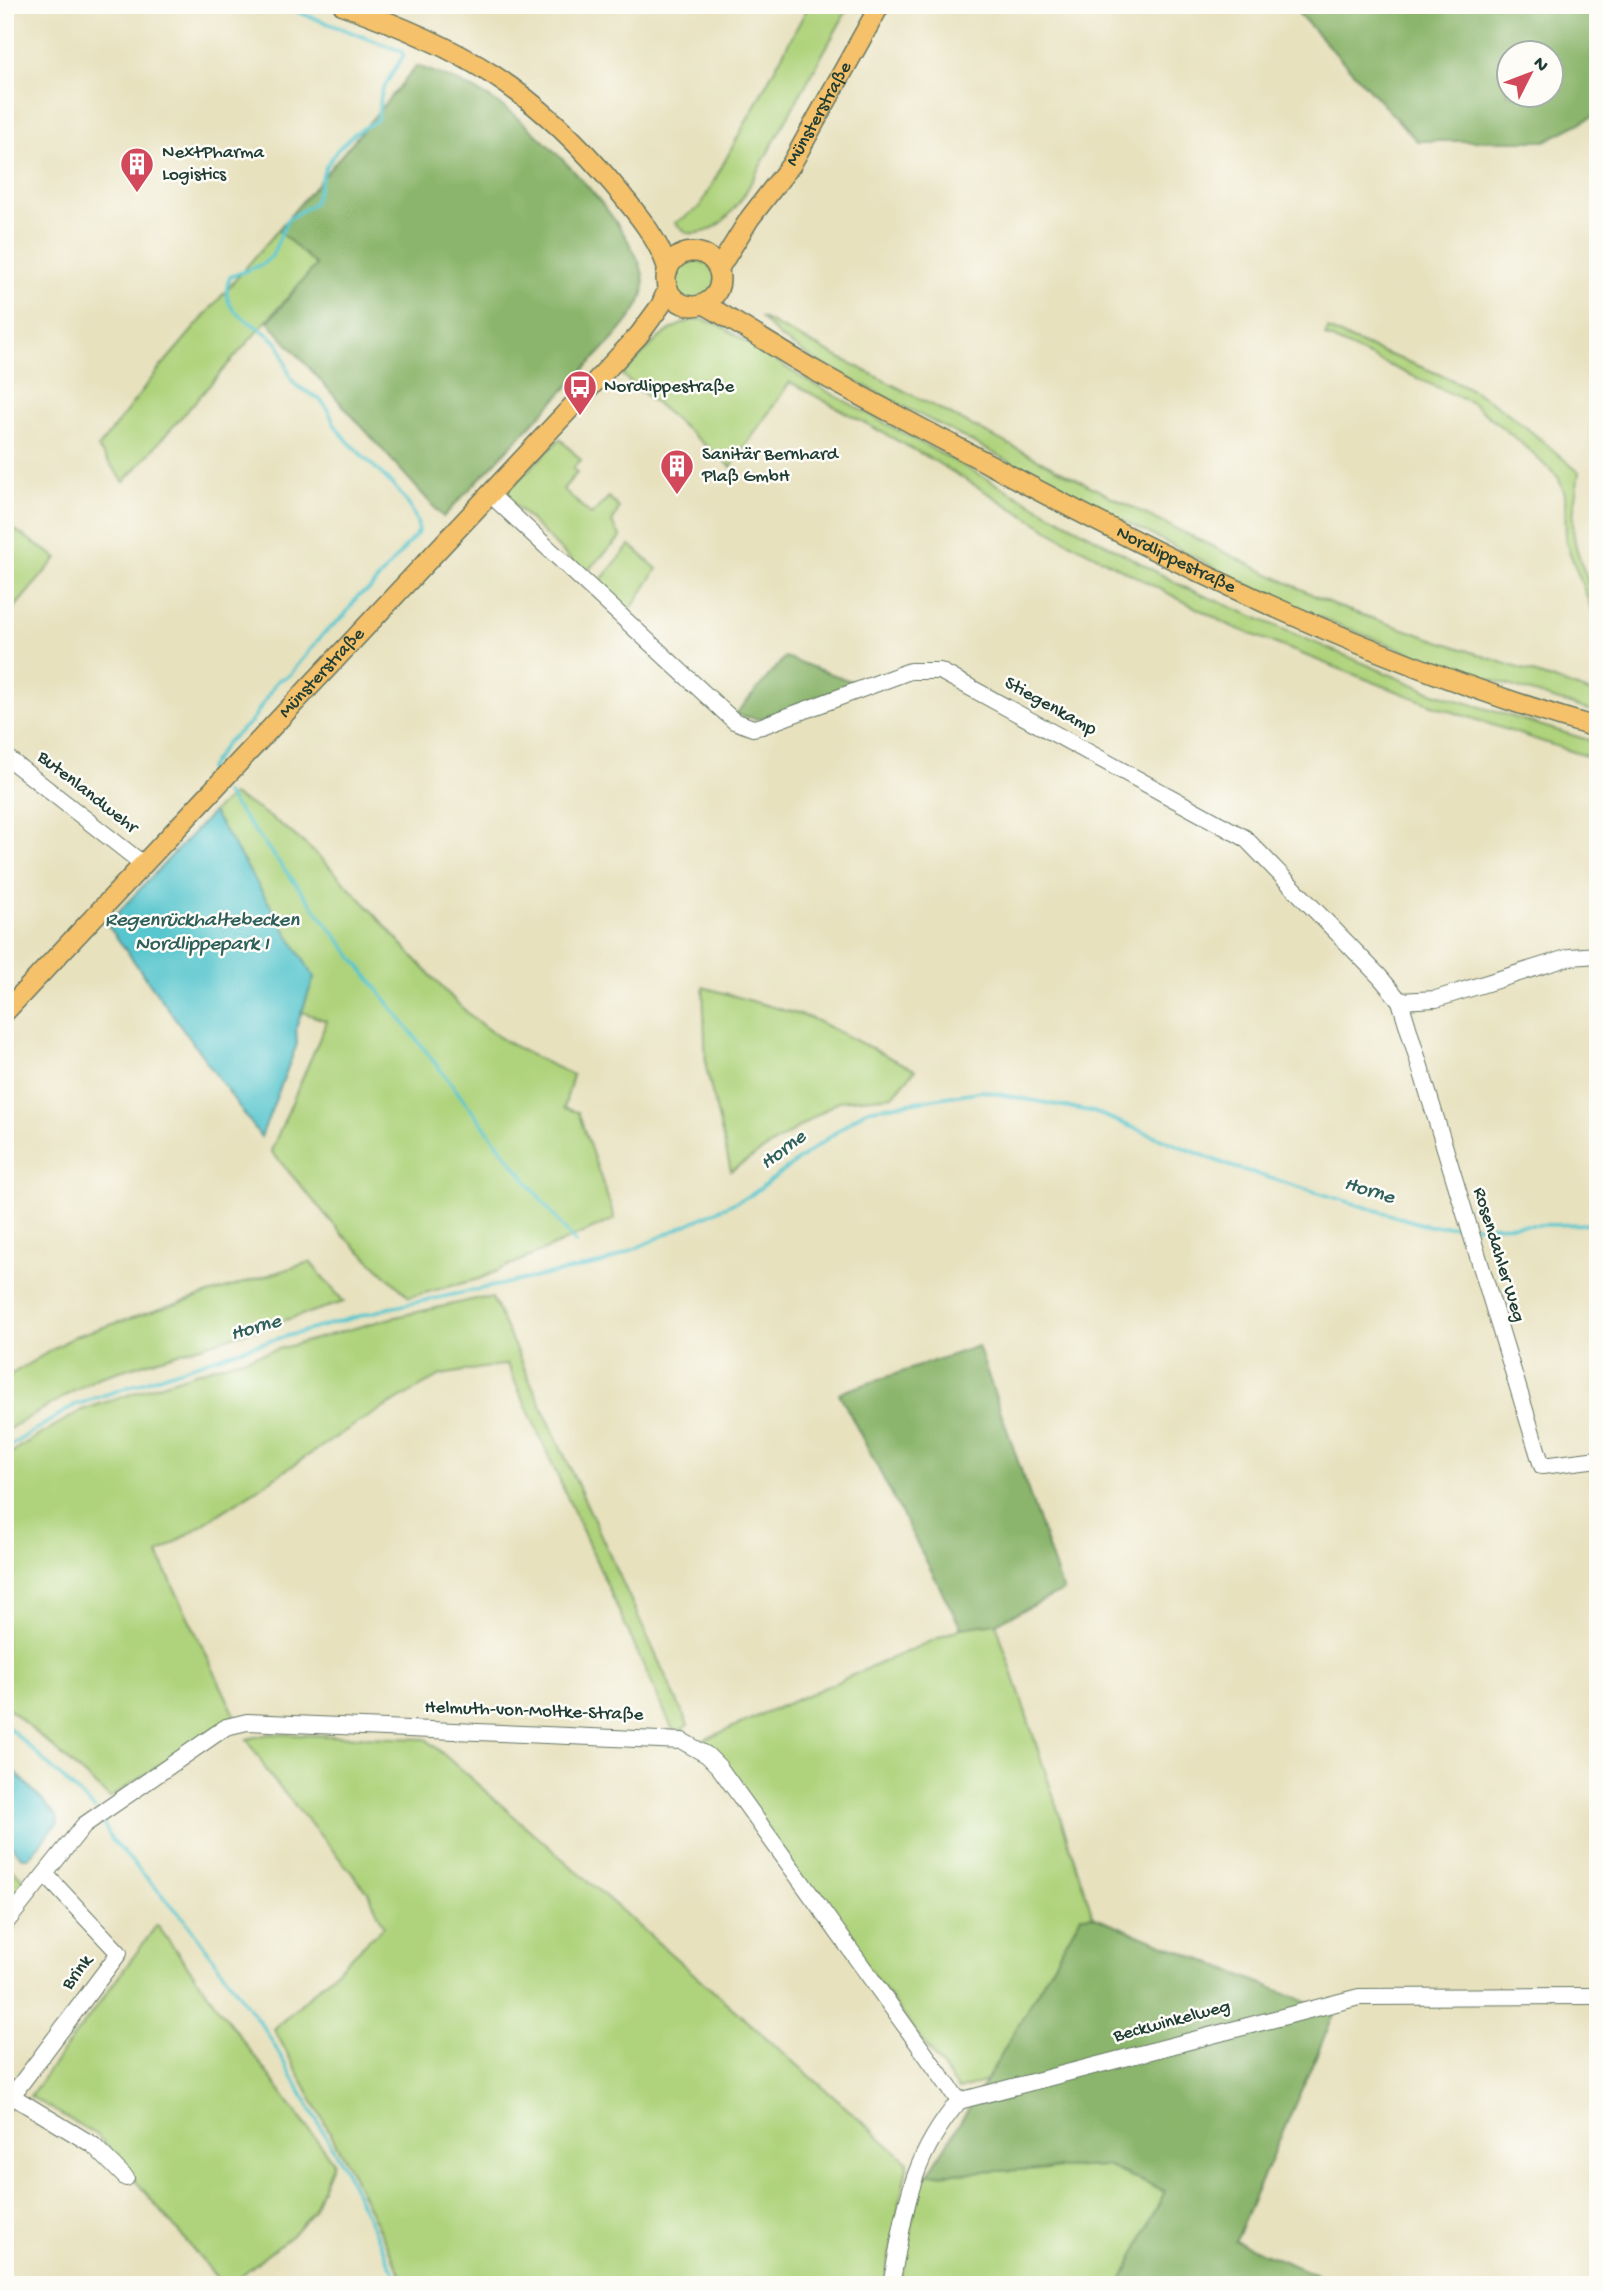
<svg xmlns="http://www.w3.org/2000/svg" width="1603" height="2290" viewBox="0 0 1603 2290" font-family="'Gochi Hand',sans-serif">
	<style>
		.green { fill: #afd37c; stroke: #678858; stroke-width: 2 }
		.forest { fill: #8bb56c; stroke: #557950; stroke-width: 2; fill-rule: evenodd }
		.water { fill: #59c6ce; stroke: #3c8281; stroke-width: 2 }
		.lines { fill: none; stroke-linecap: round; stroke-linejoin: round }
		.stream { stroke: #59c6ce; stroke-width: 3.5 }
		.minor-casing { stroke: #657664; stroke-width: 18 }
		.major-casing { stroke: #657664; stroke-width: 22 }
		.minor { stroke: #fff; stroke-width: 16 }
		.major { stroke: #f5c16b; stroke-width: 19 }
		.labels { text-anchor: middle; dominant-baseline: central; stroke-width: 5; stroke-linejoin: round; paint-order: stroke }
		.street-label { font-size: 19px; fill: #1f3d34; stroke: #fdfcf7 }
		.poi-label { font-size: 19px; fill: #1f3d34; stroke: #fdfcf7; text-anchor: start }
		.water-label { font-size: 21px; font-style: italic; fill: #2e5f5a; stroke: #fdfcf7 }
	</style>
	<rect width="100%" height="100%" fill="#fdfcf7"/>
	<filter id="ink" filterUnits="userSpaceOnUse"><feTurbulence type="fractalNoise" baseFrequency=".0143" numOctaves="2"/><feDisplacementMap in="SourceGraphic" scale="14" xChannelSelector="R" yChannelSelector="G"/><feConvolveMatrix kernelMatrix="1 2 1 2 8 2 1 2 1" color-interpolation-filters="sRGB"/></filter>
	<filter id="wash" filterUnits="userSpaceOnUse"><feTurbulence type="fractalNoise" baseFrequency=".00686" numOctaves="4" result="noise"/><feDisplacementMap in="SourceGraphic" scale="28" xChannelSelector="R" yChannelSelector="G"/><feGaussianBlur stdDeviation="1.57" result="paint"/><feColorMatrix in="noise" values="0 0 0 0 0 0 0 0 0 0 0 0 0 0 0 0 0 1.4 0 .05"/><feComposite in="paint" operator="in"/></filter>
	<g filter="url(#wash)">
		<rect width="100%" height="100%" fill="#e7e1be"/>
		<g class="green">
			<path d="M 809,5 L 850,5 L 743,197 C 728,218 714,236 687,233 L 675,223 L 700,207 Z"/>
			<polygon points="278,230 316,265 124,482 98,448 160,368"/>
			<circle cx="694" cy="279" r="22"/>
			<polygon points="760,317 1143,513 1336,606 1598,695 1598,713 1428,660 1283,603 818,362 780,337"/>
			<path d="M 701,319 L 718,324 L 801,377 L 1184,587 L 1431,692 L 1598,743 L 1598,760 L 1432,705 L 1233,627 L 1065,540 L 933,460 L 790,382 L 731,467 L 622,375 C 646,351 666,323 701,319 Z"/>
			<path d="M 1328,329 C 1375,353 1427,365 1472,390 C 1511,411 1545,444 1579,472 C 1576,495 1570,519 1575,542 C 1581,572 1598,594 1598,625 L 1566,543 L 1565,494 L 1558,477 L 1520,442 L 1472,403 L 1325,336 Z"/>
			<polygon points="560,439 581,460 573,468 577,473 563,489 591,515 609,497 619,508 612,523 621,537 586,572 581,570 507,497 507,491"/>
			<polygon points="9,526 57,558 5,619 5,534"/>
			<polygon points="630,545 657,569 627,615 599,588 599,582"/>
			<path d="M 232,795 C 329,842 392,944 471,1016 C 500,1042 538,1059 573,1075 L 564,1108 L 578,1112 L 615,1219 L 479,1279 L 409,1297 L 342,1234 L 271,1151 L 327,1021 L 302,1012 L 314,977 L 213,812 Z"/>
			<polygon points="703,987 811,1018 915,1070 893,1096 839,1101 731,1171 706,1067"/>
			<polygon points="310,1262 344,1302 97,1378 5,1431 5,1378 75,1336"/>
			<polygon points="492,1298 688,1725 675,1735 507,1364 441,1375 356,1424 158,1554 235,1715 110,1798 5,1705 5,1459 19,1447 82,1410 217,1366 391,1318 476,1299"/>
			<polygon points="996,1623 1093,1916 1081,1916 986,2081 959,2090 699,1742 961,1628"/>
			<polygon points="269,1734 426,1739 908,2162 884,2285 406,2285 347,2164 274,2029 384,1926 368,1892 270,1776 247,1739"/>
			<polygon points="5,1862 30,1886 5,1917"/>
			<polygon points="157,1925 333,2162 313,2211 292,2235 229,2285 223,2285 98,2136 30,2096"/>
			<polygon points="1107,2166 1165,2192 1120,2285 899,2285 920,2184 928,2174"/>
		</g>
		<g class="forest">
			<path d="M 1304,5 L 1598,5 L 1598,114 L 1545,141 L 1417,141 L 1299,14 ZM 1508,52 L 1550,52 L 1550,94 L 1508,94 Z"/>
			<path d="M 417,66 C 445,76 471,86 496,102 C 537,128 647,236 644,287 C 643,306 626,323 615,337 L 443,517 L 268,322 L 316,265 L 278,230 Z"/>
			<polygon points="785,657 856,683 760,719 735,715"/>
			<polygon points="978,1346 1063,1591 996,1623 961,1628 839,1393"/>
			<polygon points="1081,1916 1093,1916 1335,2013 1235,2241 1341,2285 1120,2285 1165,2191 1107,2166 928,2174 986,2081"/>
		</g>
		<g class="water">
			<polygon points="213,812 314,977 296,1028 297,1044 261,1137 107,924"/>
			<polygon points="5,1761 57,1816 58,1822 29,1857 22,1857 5,1839"/>
		</g>
		<g class="lines">
			<g class="stream">
				<path d="M 209,772 L 209,768 L 227,742 L 251,722 L 278,680 L 289,676 L 323,634 L 344,616 L 358,596 L 369,590 L 419,531 C 414,491 359,460 337,428 C 332,421 330,412 325,405 C 317,394 302,392 294,383 C 285,372 286,355 278,344 C 260,322 214,315 230,277 L 263,264 L 272,256 L 287,220 L 314,203 L 325,168 L 338,149 L 355,133 L 377,120 L 382,90 L 404,55 L 401,51 L 279,5"/>
				<polyline points="225,793 575,1243"/>
				<polyline points="1474,1226 1598,1224"/>
				<polyline points="5,1449 75,1405 251,1346 389,1308 604,1263 751,1195 866,1110 982,1091 1094,1112 1230,1166 1428,1226 1463,1226"/>
				<polyline points="5,1724 95,1809"/>
				<polyline points="102,1821 112,1840 185,1920 266,2031 343,2166 400,2285"/>
			</g>
		</g>
	</g>
	<g filter="url(#ink)">
		<g class="lines">
			<g class="minor-casing">
				<g id="minor">
					<polyline points="491,495 734,721 753,728 762,726 910,671 940,671 1245,838 1380,977 1400,1001 1436,999 1570,957 1598,955"/>
					<polyline points="5,756 143,864"/>
					<polyline points="1400,1001 1542,1466 1598,1459"/>
					<polyline points="5,1924 84,1825 226,1727 247,1722 682,1741 707,1755 719,1767 959,2101"/>
					<polyline points="12,2096 93,2145 126,2178"/>
					<polyline points="5,2105 119,1953 46,1875"/>
					<polyline points="5,2281 9,2285"/>
					<path d="M 891,2285 C 906,2210 908,2162 959,2101 L 1359,1997 L 1598,1996"/>
				</g>
			</g>
			<g class="major-casing">
				<g id="major">
					<path d="M 343,5 C 465,49 534,89 617,189 C 636,212 660,241 668,270"/>
					<circle cx="693" cy="279" r="27"/>
					<path id="s1" d="M 719,268 L 750,218 L 791,165 L 880,5"/>
					<path id="s2" d="M 704,304 C 741,325 776,348 812,369 C 870,402 930,433 989,464 C 1185,570 1383,666 1598,728"/>
					<path id="s3" d="M 5,1012 L 639,335 L 661,305 L 668,288"/>
				</g>
			</g>
			<use href="#minor" class="minor"/>
			<use href="#major" class="major"/>
		</g>
	</g>
	<defs>
		<g id="building-pin" transform="scale(1.75)"><path d="M0 17L-7.5 6A9.5 9.5 0 1 1 7.5 6Z" fill="#d1495b" stroke="#fdfcf7"/><path d="M-4-6H4V6H1V3H-1V6H-4ZM-2.5-4.3h1.7v1.8h-1.7ZM.8-4.3h1.7v1.8H.8ZM-2.5-1h1.7V.8h-1.7ZM.8-1h1.7V.8H.8Z" fill="#fff"/></g>
		<g id="bus-pin" transform="scale(1.75)"><path d="M0 17L-7.5 6A9.5 9.5 0 1 1 7.5 6Z" fill="#d1495b" stroke="#fdfcf7"/><path d="M-5-6H5V4H4V6H2V4H-2V6H-4V4H-5ZM-3.5-4V0h7V-4ZM-3.5 1.2v1.5H-2V1.2ZM2 1.2v1.5H3.5V1.2Z" fill="#fff"/></g>
	</defs>
	<g fill-rule="evenodd">
		<use href="#building-pin" x="137" y="164"/>
		<use href="#bus-pin" x="580" y="387"/>
		<use href="#building-pin" x="677" y="466"/>
	</g>
	<g class="labels">
		<g class="street-label">
			<text stroke="none"><textPath href="#s1" startOffset="184">Münsterstraße</textPath></text>
			<text stroke="none"><textPath href="#s2" startOffset="537">Nordlippestraße</textPath></text>
			<text stroke="none"><textPath href="#s3" startOffset="464">Münsterstraße</textPath></text>
			<text transform="translate(1050 707) rotate(29)">Stiegenkamp</text>
			<text transform="translate(87 793) rotate(38)">Butenlandwehr</text>
			<text transform="translate(1498 1255) rotate(73)">Rosendahler Weg</text>
			<text transform="translate(534 1712) rotate(2)">Helmuth-von-Moltke-Straße</text>
			<text transform="translate(78 1973) rotate(-53)">Brink</text>
			<text transform="translate(1172 2022) rotate(-15)">Beckwinkelweg</text>
		</g>
		<g class="poi-label">
			<text x="162" y="153">NextPharma<tspan x="162" dy="22">Logistics</tspan></text>
			<text x="604" y="387">Nordlippestraße</text>
			<text x="702" y="455">Sanitär Bernhard<tspan x="702" dy="22">Plaß GmbH</tspan></text>
		</g>
		<g class="water-label">
			<text x="202" y="921">Regenrückhaltebecken<tspan x="202" dy="24">Nordlippepark I</tspan></text>
			<text transform="translate(784 1151) rotate(-37)">Horne</text>
			<text transform="translate(1369 1192) rotate(17)">Horne</text>
			<text transform="translate(256 1329) rotate(-16)">Horne</text>
		</g>
	</g>
	<rect width="1603" height="2290" fill="none" stroke="#fdfcf7" stroke-width="28"/>
	<g transform="translate(1530 74) rotate(48)"><circle r="33" fill="#fdfcf7" stroke="#a4b0a9" stroke-width="2"/>
	<path d="M0-5L12 26L0 18L-12 26Z" fill="#d1495b"/>
	<text y="-10" font-size="19" font-weight="bold" text-anchor="middle" fill="#1f3d34">N</text>
	</g>
</svg>
